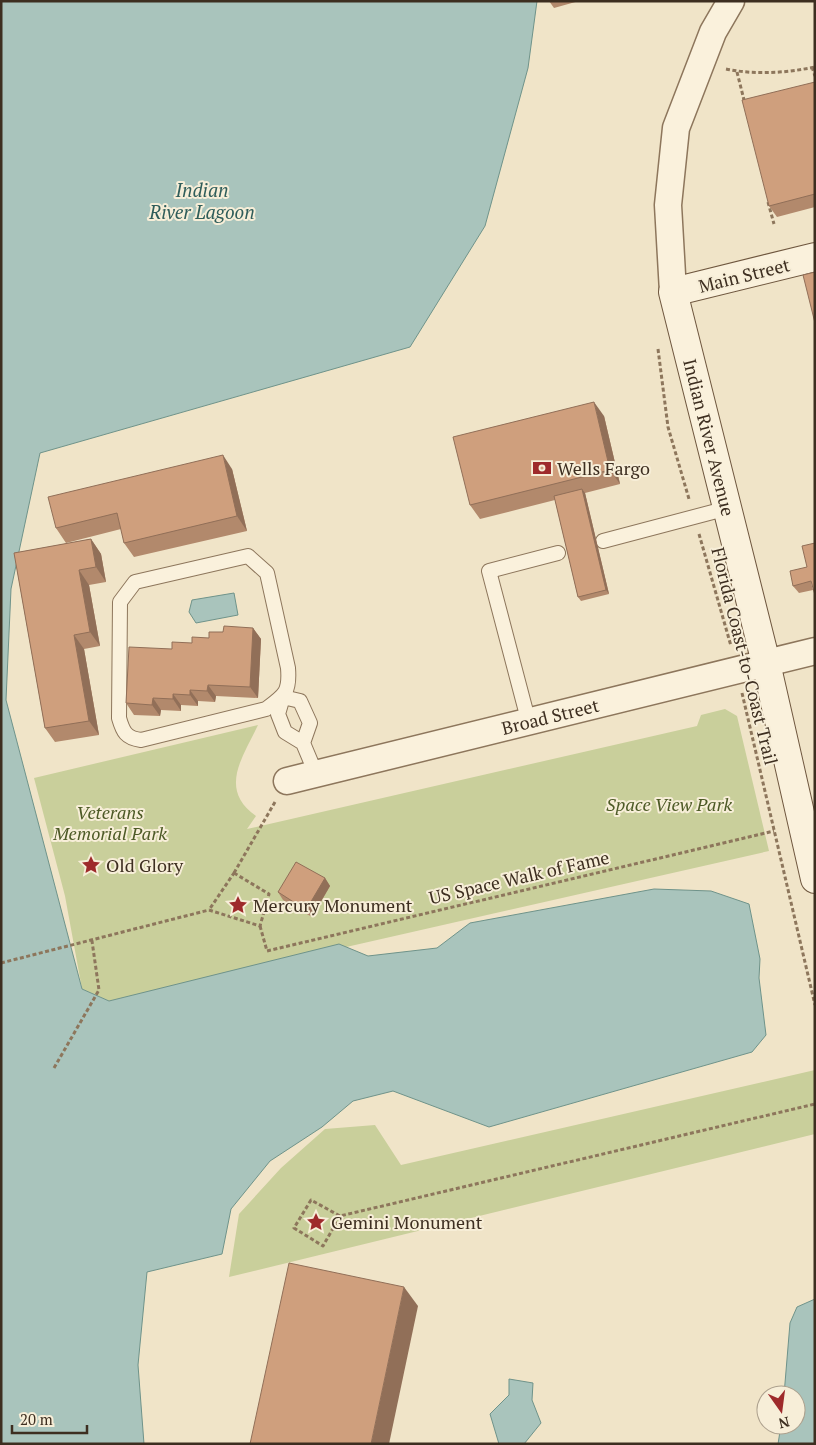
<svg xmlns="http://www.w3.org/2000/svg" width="816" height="1445" viewBox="0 0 816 1445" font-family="'PT Serif',serif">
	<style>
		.green { fill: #c9cf9b }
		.water { fill: #a9c4bc; stroke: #6f938a }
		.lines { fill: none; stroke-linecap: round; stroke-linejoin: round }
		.lane-casing { stroke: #8d765c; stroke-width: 16 }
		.street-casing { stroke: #8d765c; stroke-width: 29 }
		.secondary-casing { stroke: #6f573f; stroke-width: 30 }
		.path { stroke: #8d765c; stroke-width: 3; stroke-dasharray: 4 2.5; stroke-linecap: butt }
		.lane { stroke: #faf1dc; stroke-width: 14 }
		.street { stroke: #faf1dc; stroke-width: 26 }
		.secondary { stroke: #faf1dc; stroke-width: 28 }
		.wall { fill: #b2896c }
		.shaded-wall { fill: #916f58 }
		.building { fill: #cf9f7d; stroke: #916f58 }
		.labels { text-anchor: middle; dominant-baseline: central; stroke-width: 4; stroke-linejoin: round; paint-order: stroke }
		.street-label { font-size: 18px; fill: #3d2e20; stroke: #f7eed8 }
		.poi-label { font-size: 18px; fill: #3d2e20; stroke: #f7eed8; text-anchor: start }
		.park-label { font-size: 18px; font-style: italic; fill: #4d5a26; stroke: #f7eed8 }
		.water-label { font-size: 19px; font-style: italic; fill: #2f5d5a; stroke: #f7eed8 }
	</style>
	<rect width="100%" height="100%" fill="#f0e4c8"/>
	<g class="green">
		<path d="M 725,709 L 737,716 L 769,851 L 109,1001 L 82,989 L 65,896 L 34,778 L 258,725 C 243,757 218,789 256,816 L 247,829 L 697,726 L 701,715 Z"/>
		<polygon points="815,1070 815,1134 229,1277 239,1214 281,1168 325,1129 375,1125 401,1165"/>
	</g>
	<g class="water">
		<polygon points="1,1 537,1 528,68 485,226 410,347 40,453 11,589 6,700 82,989 109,1001 339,944 368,956 437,948 470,923 654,889 711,891 749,904 760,959 759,978 766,1035 752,1052 489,1127 393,1091 353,1101 322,1127 270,1161 231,1209 222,1254 147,1272 138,1365 144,1444 1,1444"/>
		<polygon points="234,593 238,615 196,623 189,612 192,600"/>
		<polygon points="815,1299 815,1444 778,1444 781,1425 796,1425 796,1395 784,1395 790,1323 797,1307"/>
		<polygon points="509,1379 533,1383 532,1400 541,1423 524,1444 499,1444 490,1414 509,1395"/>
	</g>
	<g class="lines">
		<g class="lane-casing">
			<g id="lane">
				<polyline points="603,541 728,508"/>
				<path d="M 248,556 L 267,573 L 288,668 C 290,692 285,695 266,709 L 141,740 C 126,738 123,732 119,718 L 120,602 L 135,582 Z"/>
				<polyline points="529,723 489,571 558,553"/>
				<polyline points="303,743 310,723 300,701 283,697 278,714 285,732 303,743 316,774"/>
			</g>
		</g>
		<g class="street-casing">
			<g id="street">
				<polyline points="673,292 668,205 676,128 713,32 731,1"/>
				<path id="s1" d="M 287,781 L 815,651"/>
			</g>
		</g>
		<g class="secondary-casing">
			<g id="secondary">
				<path id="s2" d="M 815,257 L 673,292 L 766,663 L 815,879"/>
			</g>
		</g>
		<g class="path">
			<polyline points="812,67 815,76"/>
			<path d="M 726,69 C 755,75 786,73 815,67"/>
			<polyline points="737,72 745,104"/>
			<polyline points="768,202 774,224"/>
			<polyline points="658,349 668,427 689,499"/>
			<polyline points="699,534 731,646"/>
			<polyline points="742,693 815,1005"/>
			<polygon points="234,873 269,894 260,926 209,910"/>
			<polyline points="234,873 275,802"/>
			<polyline points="260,926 267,951 774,831"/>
			<polyline points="1,963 209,910"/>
			<polyline points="54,1068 99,990 92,941"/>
			<polyline points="340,1216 323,1246 294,1228 311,1200 340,1216 815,1104"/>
		</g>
		<use href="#lane" class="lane"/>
		<use href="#street" class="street"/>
		<use href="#secondary" class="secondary"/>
	</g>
	<g class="wall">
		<polygon points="549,1 579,1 554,8"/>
		<polygon points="815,82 815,207 777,217 769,206"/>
		<polygon points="604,416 620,484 585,493 609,594 581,601 578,597 555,500 480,519 470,505"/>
		<polygon points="232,469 247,531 134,557 124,543 121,529 66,543 56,528"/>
		<polygon points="91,539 101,554 106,582 89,585 100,646 84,649 99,735 55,742 45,728 14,553"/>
		<polygon points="807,567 813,590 799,593 793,586"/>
		<polygon points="253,628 261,639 258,698 216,696 215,702 198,701 198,706 181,705 181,711 161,710 160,716 134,715 126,703 172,649 209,638 223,632"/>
		<polygon points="325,878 330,886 312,917 283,900 278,892"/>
	</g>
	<g class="shaded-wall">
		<polygon points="594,402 604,416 620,484 610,470"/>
		<polygon points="223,455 232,469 247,531 237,516"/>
		<polygon points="582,489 585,493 609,594 606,590"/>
		<polygon points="91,539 101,554 106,582 96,567"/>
		<polygon points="79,570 89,585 100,646 90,632"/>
		<polygon points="253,628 261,639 258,698 250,687"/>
		<polygon points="74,635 84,649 99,735 89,721"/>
		<polygon points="208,685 216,696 215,702 207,691"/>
		<polygon points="190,690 198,701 198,706 190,695"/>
		<polygon points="173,694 181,705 181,711 173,699"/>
		<polygon points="153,698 161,710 160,716 152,705"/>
		<polygon points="325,878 330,886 312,917 306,910"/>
		<polygon points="404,1287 418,1306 389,1444 371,1444"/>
	</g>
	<g class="building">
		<polygon points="815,82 815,194 769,206 742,100"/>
		<polygon points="815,272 815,323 803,275"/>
		<polygon points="594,402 610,470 470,505 453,437"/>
		<polygon points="223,455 237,516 124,543 117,513 56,528 48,497"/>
		<polygon points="582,489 606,590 578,597 554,496"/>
		<polygon points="91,539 96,567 79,570 90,632 74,635 89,721 45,728 14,553"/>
		<polygon points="815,543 815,595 811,581 793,586 790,571 807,567 802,546"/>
		<polygon points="224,626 253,628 250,687 208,685 207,691 190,690 190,695 173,694 173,699 153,698 152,705 126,703 129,647 172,649 172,642 192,643 192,637 209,638 209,632 223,632"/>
		<polygon points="296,862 325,878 306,910 278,892"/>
		<polygon points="289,1263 404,1287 371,1444 250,1444"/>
	</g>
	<defs>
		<g id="bank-bare" transform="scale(1.5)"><path d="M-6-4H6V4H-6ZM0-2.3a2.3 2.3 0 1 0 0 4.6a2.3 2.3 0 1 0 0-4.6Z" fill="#9e2a2b" stroke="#f7eed8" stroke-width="2.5" paint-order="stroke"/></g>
		<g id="sight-bare" transform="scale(1.5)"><path d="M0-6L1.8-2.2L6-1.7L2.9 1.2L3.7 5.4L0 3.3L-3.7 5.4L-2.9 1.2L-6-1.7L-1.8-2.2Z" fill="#9e2a2b" stroke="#f7eed8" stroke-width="2.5" paint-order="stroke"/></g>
	</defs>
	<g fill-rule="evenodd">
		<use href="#bank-bare" x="542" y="468"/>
		<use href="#sight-bare" x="91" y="865"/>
		<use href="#sight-bare" x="238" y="905"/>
		<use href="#sight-bare" x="316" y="1222"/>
	</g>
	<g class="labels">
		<g class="street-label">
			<text transform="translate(744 275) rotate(-14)">Main Street</text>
			<text stroke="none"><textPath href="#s2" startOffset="296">Indian River Avenue</textPath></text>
			<text transform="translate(745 656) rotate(76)">Florida Coast-to-Coast Trail</text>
			<text stroke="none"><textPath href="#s1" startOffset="271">Broad Street</textPath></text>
			<text transform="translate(519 877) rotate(-13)">US Space Walk of Fame</text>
		</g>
		<g class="poi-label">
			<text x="557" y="468">Wells Fargo</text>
			<text x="106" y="865">Old Glory</text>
			<text x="253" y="905">Mercury Monument</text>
			<text x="331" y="1222">Gemini Monument</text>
		</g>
		<g class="park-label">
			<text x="669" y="804">Space View Park</text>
			<text x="110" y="812">Veterans<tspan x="110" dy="21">Memorial Park</tspan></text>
		</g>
		<g class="water-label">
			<text x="202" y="189">Indian<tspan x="202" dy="22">River Lagoon</tspan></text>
		</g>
	</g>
	<rect width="816" height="1445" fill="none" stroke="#3d2e20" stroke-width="5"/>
	<g transform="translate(781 1410) rotate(166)"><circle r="24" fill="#f7eed8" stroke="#ada18e"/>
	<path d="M0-4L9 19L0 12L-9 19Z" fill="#9e2a2b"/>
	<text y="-8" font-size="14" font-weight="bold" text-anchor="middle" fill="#3d2e20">N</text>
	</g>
	<path d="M12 1425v8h75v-8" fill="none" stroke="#3d2e20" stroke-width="2.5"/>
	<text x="20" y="1425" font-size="15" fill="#3d2e20" stroke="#f7eed8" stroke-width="4" paint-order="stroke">20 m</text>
</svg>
